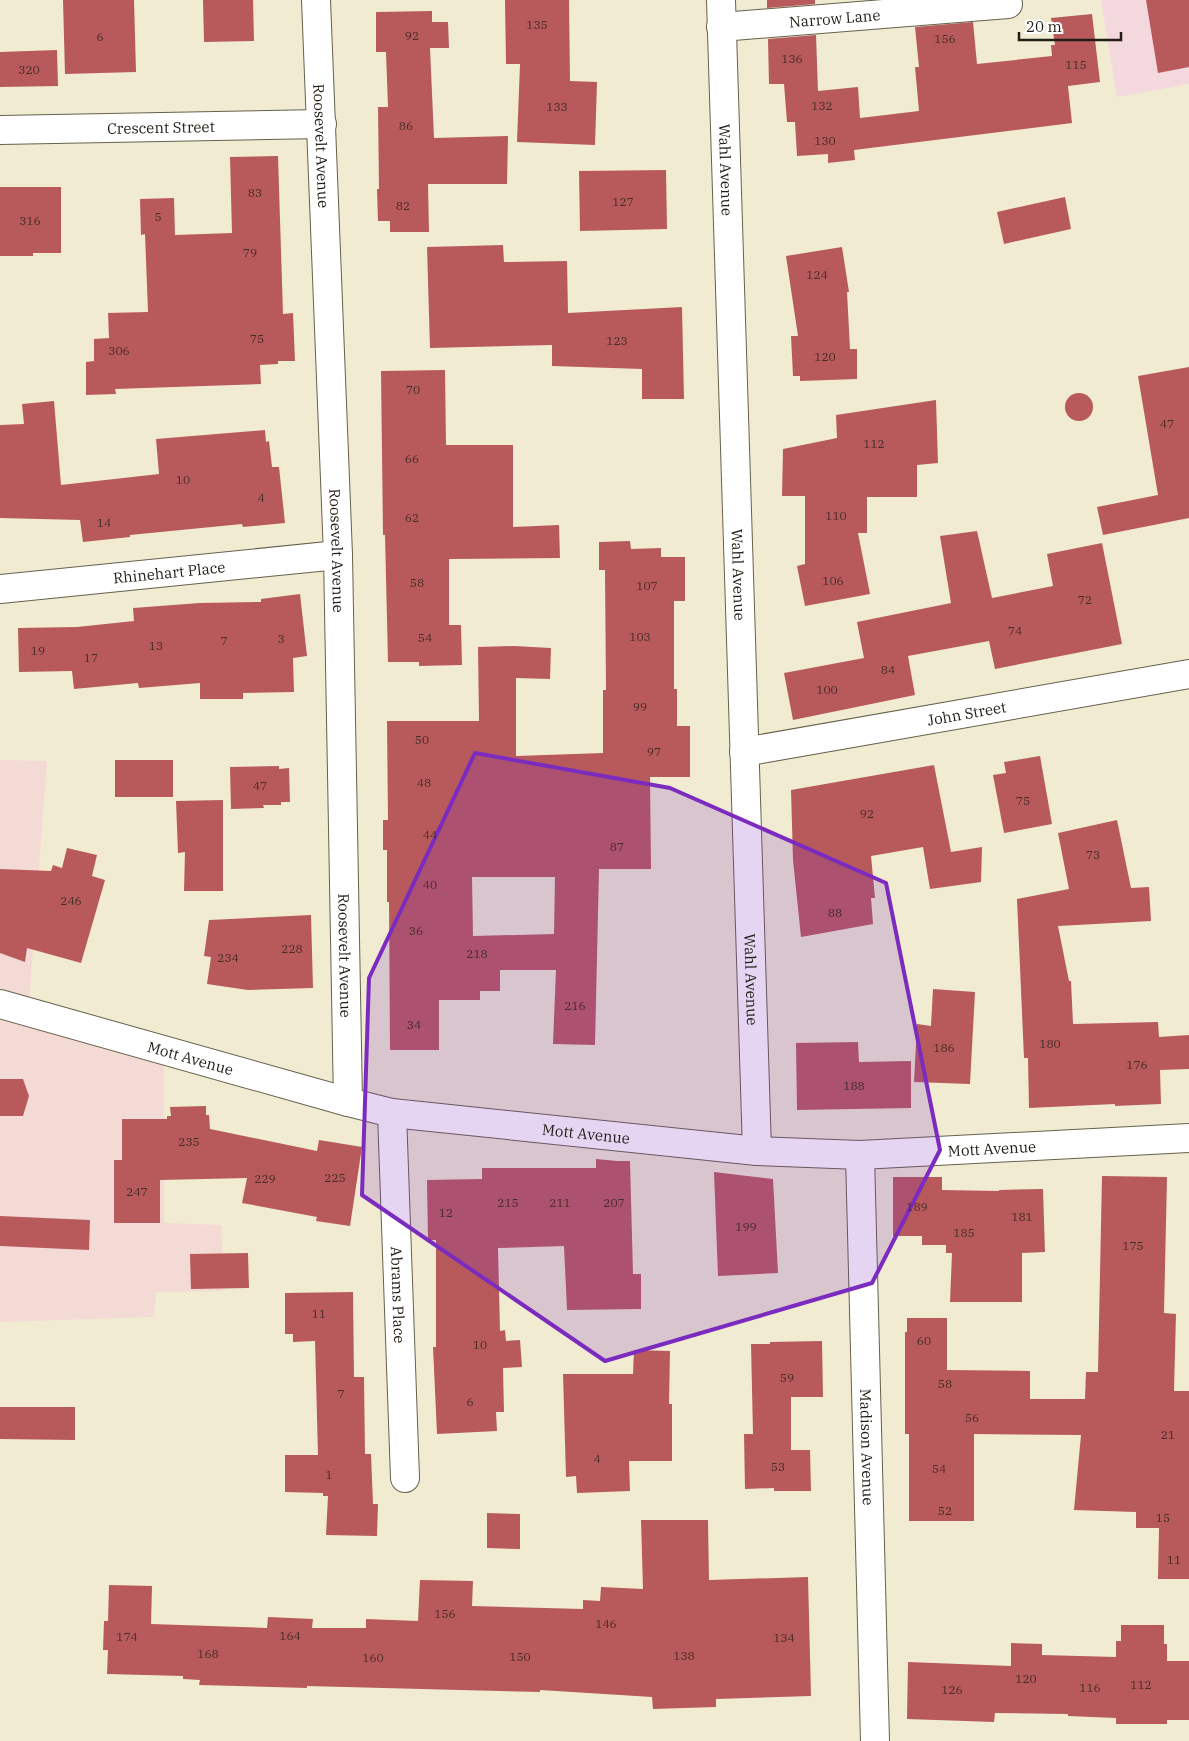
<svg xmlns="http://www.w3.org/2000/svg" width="1189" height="1741" viewBox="0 0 1189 1741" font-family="'IBM Plex Serif',serif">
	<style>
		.commercial { fill: #f4dad5 }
		.industrial { fill: #f3d9dd }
		.building { fill: #b85a5c; fill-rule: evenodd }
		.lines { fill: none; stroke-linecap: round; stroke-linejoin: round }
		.street-casing { stroke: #66614c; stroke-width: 30 }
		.secondary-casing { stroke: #66614c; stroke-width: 30 }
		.street { stroke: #fff; stroke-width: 28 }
		.secondary { stroke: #fff; stroke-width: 28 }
		.marked { fill: #7b2cbf; fill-opacity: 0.2; stroke: #7b2cbf; stroke-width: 4; stroke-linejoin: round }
		.labels { text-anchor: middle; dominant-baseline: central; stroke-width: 4; stroke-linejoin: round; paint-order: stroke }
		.number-label { font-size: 12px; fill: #462d27 }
		.street-label { font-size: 15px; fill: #201e15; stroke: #fff }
	</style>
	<rect width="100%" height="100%" fill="#f1ebd2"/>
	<g class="commercial">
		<polygon points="0,760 47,761 29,1004 0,996"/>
		<polygon points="0,1008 164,1054 164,1223 221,1225 224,1291 156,1292 154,1317 0,1322"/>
	</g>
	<polygon class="industrial" points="1101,0 1189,0 1189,84 1117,97"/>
	<g class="building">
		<polygon points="63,0 134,0 136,72 65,74"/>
		<polygon points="203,0 253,0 254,41 204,42"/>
		<polygon points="505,0 569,0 570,81 597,82 595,145 517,142 520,64 506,64"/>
		<polygon points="767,0 815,0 815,4 767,8"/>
		<polygon points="1146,0 1189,0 1189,67 1158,73"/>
		<polygon points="432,11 432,22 448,22 449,48 430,48 434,138 508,136 507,184 428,184 429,232 390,232 390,221 378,221 377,189 379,189 378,107 388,107 386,52 376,52 376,12"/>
		<polygon points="1092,14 1100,82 1068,86 1072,123 854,150 855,160 828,163 828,154 797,156 795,122 787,122 784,84 769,84 768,39 816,35 818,91 858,87 860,118 919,111 915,67 919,67 915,27 973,22 977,64 1052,56 1051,45 1055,45 1051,18"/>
		<polygon points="57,50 58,86 0,87 0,52"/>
		<polygon points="278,156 283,314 293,313 295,361 278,361 278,364 260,365 261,384 115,389 116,394 86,395 86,362 94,361 94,339 109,338 108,313 148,312 145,234 141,235 140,199 174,198 175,235 232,233 230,157"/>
		<polygon points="666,170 667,229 580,231 579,171"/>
		<polygon points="0,187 61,187 61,253 33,253 33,256 0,256"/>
		<polygon points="1065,197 1071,229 1004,244 997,212"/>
		<polygon points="503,245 504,262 567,261 568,313 682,307 684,399 642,399 642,369 552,366 552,345 430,348 427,247"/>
		<polygon points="842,247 849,292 847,292 850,349 857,349 857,379 800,381 800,376 793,376 791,336 798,336 786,256"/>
		<polygon points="1189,367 1189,518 1103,535 1097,507 1158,495 1138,376"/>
		<polygon points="445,370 446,445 513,445 513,527 559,525 560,558 449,559 449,625 461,625 462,665 419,666 419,662 388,662 385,535 383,535 381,371"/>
		<circle cx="1079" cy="407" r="14"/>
		<polygon points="936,400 938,463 917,465 917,497 867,497 867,533 858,533 870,594 805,606 797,566 805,564 805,496 782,496 783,449 837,438 836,415"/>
		<polygon points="54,401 61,485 159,474 156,439 265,430 266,442 269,441 272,467 279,467 285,523 243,527 242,524 130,535 130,537 83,542 80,520 0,518 0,425 24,424 22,404"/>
		<polygon points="977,531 992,598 1053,586 1047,554 1102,543 1122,644 995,669 989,641 908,656 915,695 793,720 784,673 864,658 857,622 951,603 940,536"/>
		<path d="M 630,541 L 631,549 L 661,548 L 661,557 L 685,557 L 685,601 L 674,601 L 674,689 L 677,689 L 677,726 L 690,726 L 690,777 L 650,777 L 651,869 L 599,869 L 595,1045 L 553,1044 L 556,970 L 500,970 L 500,991 L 480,991 L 480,1000 L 439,1000 L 439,1050 L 390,1050 L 389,902 L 387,902 L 387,850 L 383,850 L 383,820 L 388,820 L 387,721 L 479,721 L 478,647 L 514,646 L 551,648 L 550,679 L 516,678 L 516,756 L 603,753 L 603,690 L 606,690 L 605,570 L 599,570 L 599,542 ZM 472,877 L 555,877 L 554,934 L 473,936 Z"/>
		<polygon points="300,594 307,656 293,658 294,692 243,693 243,699 200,699 200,683 139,688 138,683 74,689 72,671 19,672 18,628 77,627 134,621 133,608 200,603 261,602 261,599"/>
		<polygon points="1040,756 1052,824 1004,833 993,775 1006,773 1004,762"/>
		<rect x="115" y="760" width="58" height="37"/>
		<polygon points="934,765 951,852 982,847 981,882 930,889 923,847 871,856 875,898 871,898 873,924 801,937 793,860 791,790"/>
		<polygon points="279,766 279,769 289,768 290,802 281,802 281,805 263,805 264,808 231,809 230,767"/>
		<polygon points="223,800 223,891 184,891 185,852 178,853 176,801"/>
		<polygon points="1117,820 1131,888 1149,887 1151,921 1058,926 1069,981 1071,981 1073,1024 1158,1022 1159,1037 1189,1035 1189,1069 1160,1070 1161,1104 1115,1106 1115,1104 1029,1108 1028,1058 1024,1058 1017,899 1069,889 1058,833"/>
		<polygon points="67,848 97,855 92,876 105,880 81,963 27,948 25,962 0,953 0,869 51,871 53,865 62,868"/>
		<polygon points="311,915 313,988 248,990 207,984 211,957 204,956 209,920"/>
		<polygon points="933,989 975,992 970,1084 914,1082 917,1024 931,1026"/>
		<polygon points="858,1042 859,1062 911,1061 911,1108 797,1110 796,1043"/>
		<polygon points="0,1079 23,1079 29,1096 23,1116 0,1116"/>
		<polygon points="206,1106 206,1115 209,1115 210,1129 317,1151 319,1140 362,1147 350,1226 316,1221 317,1217 242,1203 247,1178 160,1180 160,1223 114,1223 114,1160 122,1160 122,1119 167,1119 167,1116 171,1116 170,1107"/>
		<polygon points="596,1159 617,1161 630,1161 633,1274 641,1274 641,1309 567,1310 564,1246 498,1248 500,1331 505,1330 506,1341 520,1340 522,1367 503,1368 504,1412 496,1412 497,1431 437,1434 433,1347 436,1347 436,1240 428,1240 427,1180 482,1179 482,1168 596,1168"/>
		<polygon points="714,1172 773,1179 778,1273 718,1276"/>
		<polygon points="1102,1176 1167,1177 1164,1313 1176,1314 1174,1391 1189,1391 1189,1579 1158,1579 1159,1528 1136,1528 1136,1512 1074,1510 1081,1435 974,1434 974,1521 909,1521 909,1434 905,1434 905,1332 907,1332 907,1318 947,1318 947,1370 1030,1371 1030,1399 1085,1399 1086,1372 1098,1372"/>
		<polygon points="893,1177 942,1177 942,1190 999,1191 999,1190 1043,1189 1045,1252 1022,1253 1022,1302 950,1302 952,1253 946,1253 946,1245 922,1245 922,1236 893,1236"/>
		<polygon points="0,1216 90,1220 89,1250 0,1246"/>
		<polygon points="248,1253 249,1288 191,1289 190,1254"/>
		<polygon points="353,1292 354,1377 364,1377 365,1454 371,1454 373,1504 378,1504 377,1536 326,1535 328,1496 323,1496 323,1493 285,1492 285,1455 318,1455 315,1341 293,1342 293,1334 285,1334 285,1293"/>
		<polygon points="822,1341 823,1397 791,1397 791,1450 810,1450 811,1491 774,1491 774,1488 745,1489 744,1434 753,1434 751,1344 770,1344 770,1342"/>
		<polygon points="634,1350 670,1351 669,1404 672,1404 672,1461 629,1461 630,1491 577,1493 576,1476 566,1477 563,1374 633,1374"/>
		<polygon points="0,1407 75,1407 75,1440 0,1439"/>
		<polygon points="487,1513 520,1514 520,1549 487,1548"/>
		<polygon points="641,1520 708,1520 709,1580 808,1577 811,1696 716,1699 716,1707 653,1709 652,1697 540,1690 540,1692 460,1690 307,1686 307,1688 199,1685 200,1680 183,1679 183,1676 107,1674 108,1650 103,1650 104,1621 108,1621 109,1585 152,1586 151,1624 267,1628 268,1617 313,1619 312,1628 366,1628 366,1619 418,1621 420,1580 473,1581 472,1606 583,1609 583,1600 600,1601 601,1587 643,1589"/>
		<polygon points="1121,1625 1164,1625 1164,1644 1167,1644 1167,1661 1189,1661 1189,1720 1167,1720 1167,1724 1116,1724 1116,1718 1068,1716 1068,1714 995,1713 994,1722 907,1719 908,1662 1011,1666 1011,1643 1042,1644 1042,1655 1116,1657 1116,1641 1121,1641"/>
	</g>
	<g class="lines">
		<g class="street-casing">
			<g id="street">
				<path id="s1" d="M 316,0 L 338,555 L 348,1102"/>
				<path id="s2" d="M 721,27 L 1008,4"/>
				<path id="s3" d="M 0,130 L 322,124"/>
				<path id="s4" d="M 0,589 L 338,555"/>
				<path id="s5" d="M 744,752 L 1189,674"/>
				<path id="s6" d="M 392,1113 L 405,1478"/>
				<path id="s7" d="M 860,1155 L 875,1741"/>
			</g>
		</g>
		<g class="secondary-casing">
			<g id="secondary">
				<path id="s8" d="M 721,0 L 757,1151"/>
				<path id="s9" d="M 0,1004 L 348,1102 L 392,1113 L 757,1151 L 860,1155 L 1189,1138"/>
			</g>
		</g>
		<use href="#street" class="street"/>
		<use href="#secondary" class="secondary"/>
	</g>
	<path class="marked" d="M 475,753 L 670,788 L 886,883 L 940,1150 L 872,1283 L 605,1361 L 362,1195 L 369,978 Z"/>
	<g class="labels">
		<g class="number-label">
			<text x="537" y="24">135</text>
			<text x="412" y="35">92</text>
			<text x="100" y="36">6</text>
			<text x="945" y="38">156</text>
			<text x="792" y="58">136</text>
			<text x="1076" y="64">115</text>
			<text x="29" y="69">320</text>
			<text x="822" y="105">132</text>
			<text x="557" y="106">133</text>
			<text x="406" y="125">86</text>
			<text x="825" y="140">130</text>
			<text x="255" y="192">83</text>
			<text x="623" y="201">127</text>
			<text x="403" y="205">82</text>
			<text x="158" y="216">5</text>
			<text x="30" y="220">316</text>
			<text x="250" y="252">79</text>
			<text x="817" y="274">124</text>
			<text x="257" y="338">75</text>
			<text x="617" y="340">123</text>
			<text x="119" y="350">306</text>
			<text x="825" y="356">120</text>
			<text x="413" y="389">70</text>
			<text x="1167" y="423">47</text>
			<text x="874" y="443">112</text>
			<text x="412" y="458">66</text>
			<text x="183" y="479">10</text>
			<text x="261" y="497">4</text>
			<text x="836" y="515">110</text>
			<text x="412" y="517">62</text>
			<text x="104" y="522">14</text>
			<text x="833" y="580">106</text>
			<text x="417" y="582">58</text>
			<text x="647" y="585">107</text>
			<text x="1085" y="599">72</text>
			<text x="1015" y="630">74</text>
			<text x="640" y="636">103</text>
			<text x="425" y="637">54</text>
			<text x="281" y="638">3</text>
			<text x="224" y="640">7</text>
			<text x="156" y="645">13</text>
			<text x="38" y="650">19</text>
			<text x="91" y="657">17</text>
			<text x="888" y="669">84</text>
			<text x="827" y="689">100</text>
			<text x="640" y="706">99</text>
			<text x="422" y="739">50</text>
			<text x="654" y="751">97</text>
			<text x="424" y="782">48</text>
			<text x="260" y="785">47</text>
			<text x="1023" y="800">75</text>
			<text x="867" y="813">92</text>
			<text x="430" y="834">44</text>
			<text x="617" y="846">87</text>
			<text x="1093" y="854">73</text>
			<text x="430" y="884">40</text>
			<text x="71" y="900">246</text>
			<text x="835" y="912">88</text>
			<text x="416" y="930">36</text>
			<text x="292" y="948">228</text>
			<text x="477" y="953">218</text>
			<text x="228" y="957">234</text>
			<text x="575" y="1005">216</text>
			<text x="414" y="1024">34</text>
			<text x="1050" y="1043">180</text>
			<text x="944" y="1047">186</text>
			<text x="1137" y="1064">176</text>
			<text x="854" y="1085">188</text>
			<text x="189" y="1141">235</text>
			<text x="335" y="1177">225</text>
			<text x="265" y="1178">229</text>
			<text x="137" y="1191">247</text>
			<text x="508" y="1202">215</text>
			<text x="560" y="1202">211</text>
			<text x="614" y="1202">207</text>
			<text x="917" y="1206">189</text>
			<text x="446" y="1212">12</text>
			<text x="1022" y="1216">181</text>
			<text x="746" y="1226">199</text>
			<text x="964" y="1232">185</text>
			<text x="1133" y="1245">175</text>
			<text x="319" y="1313">11</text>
			<text x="924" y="1340">60</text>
			<text x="480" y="1344">10</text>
			<text x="787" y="1377">59</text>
			<text x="945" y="1383">58</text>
			<text x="341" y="1393">7</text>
			<text x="470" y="1401">6</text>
			<text x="972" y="1417">56</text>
			<text x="1168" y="1434">21</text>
			<text x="597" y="1458">4</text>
			<text x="778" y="1466">53</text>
			<text x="939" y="1468">54</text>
			<text x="329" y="1474">1</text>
			<text x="945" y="1510">52</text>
			<text x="1163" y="1517">15</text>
			<text x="1174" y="1559">11</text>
			<text x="445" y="1613">156</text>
			<text x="606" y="1623">146</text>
			<text x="290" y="1635">164</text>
			<text x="127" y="1636">174</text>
			<text x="784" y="1637">134</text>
			<text x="208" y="1653">168</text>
			<text x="684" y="1655">138</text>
			<text x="520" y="1656">150</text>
			<text x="373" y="1657">160</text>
			<text x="1026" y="1678">120</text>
			<text x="1141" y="1684">112</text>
			<text x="1090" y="1687">116</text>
			<text x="952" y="1689">126</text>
		</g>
		<g class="street-label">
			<text stroke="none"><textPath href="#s2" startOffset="114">Narrow Lane</textPath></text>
			<text stroke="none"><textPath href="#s3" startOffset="161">Crescent Street</textPath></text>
			<text stroke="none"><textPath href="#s1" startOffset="146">Roosevelt Avenue</textPath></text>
			<text stroke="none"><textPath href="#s8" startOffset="170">Wahl Avenue</textPath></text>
			<text stroke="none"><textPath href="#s1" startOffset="551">Roosevelt Avenue</textPath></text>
			<text stroke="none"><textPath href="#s4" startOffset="170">Rhinehart Place</textPath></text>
			<text stroke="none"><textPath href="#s8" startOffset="575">Wahl Avenue</textPath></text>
			<text stroke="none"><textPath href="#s5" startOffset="226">John Street</textPath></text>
			<text stroke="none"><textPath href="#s1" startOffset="956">Roosevelt Avenue</textPath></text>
			<text stroke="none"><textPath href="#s8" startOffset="980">Wahl Avenue</textPath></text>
			<text stroke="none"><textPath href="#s9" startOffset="198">Mott Avenue</textPath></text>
			<text stroke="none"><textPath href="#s9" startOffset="602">Mott Avenue</textPath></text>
			<text stroke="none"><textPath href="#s9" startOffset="1009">Mott Avenue</textPath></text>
			<text stroke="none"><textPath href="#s6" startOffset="182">Abrams Place</textPath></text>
			<text stroke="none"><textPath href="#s7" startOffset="292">Madison Avenue</textPath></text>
		</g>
	</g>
	<path d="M1019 32v8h102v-8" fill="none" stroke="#201e15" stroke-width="2.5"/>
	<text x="1026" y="32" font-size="15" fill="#201e15" stroke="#ffffff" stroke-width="4" paint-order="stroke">20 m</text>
</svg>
